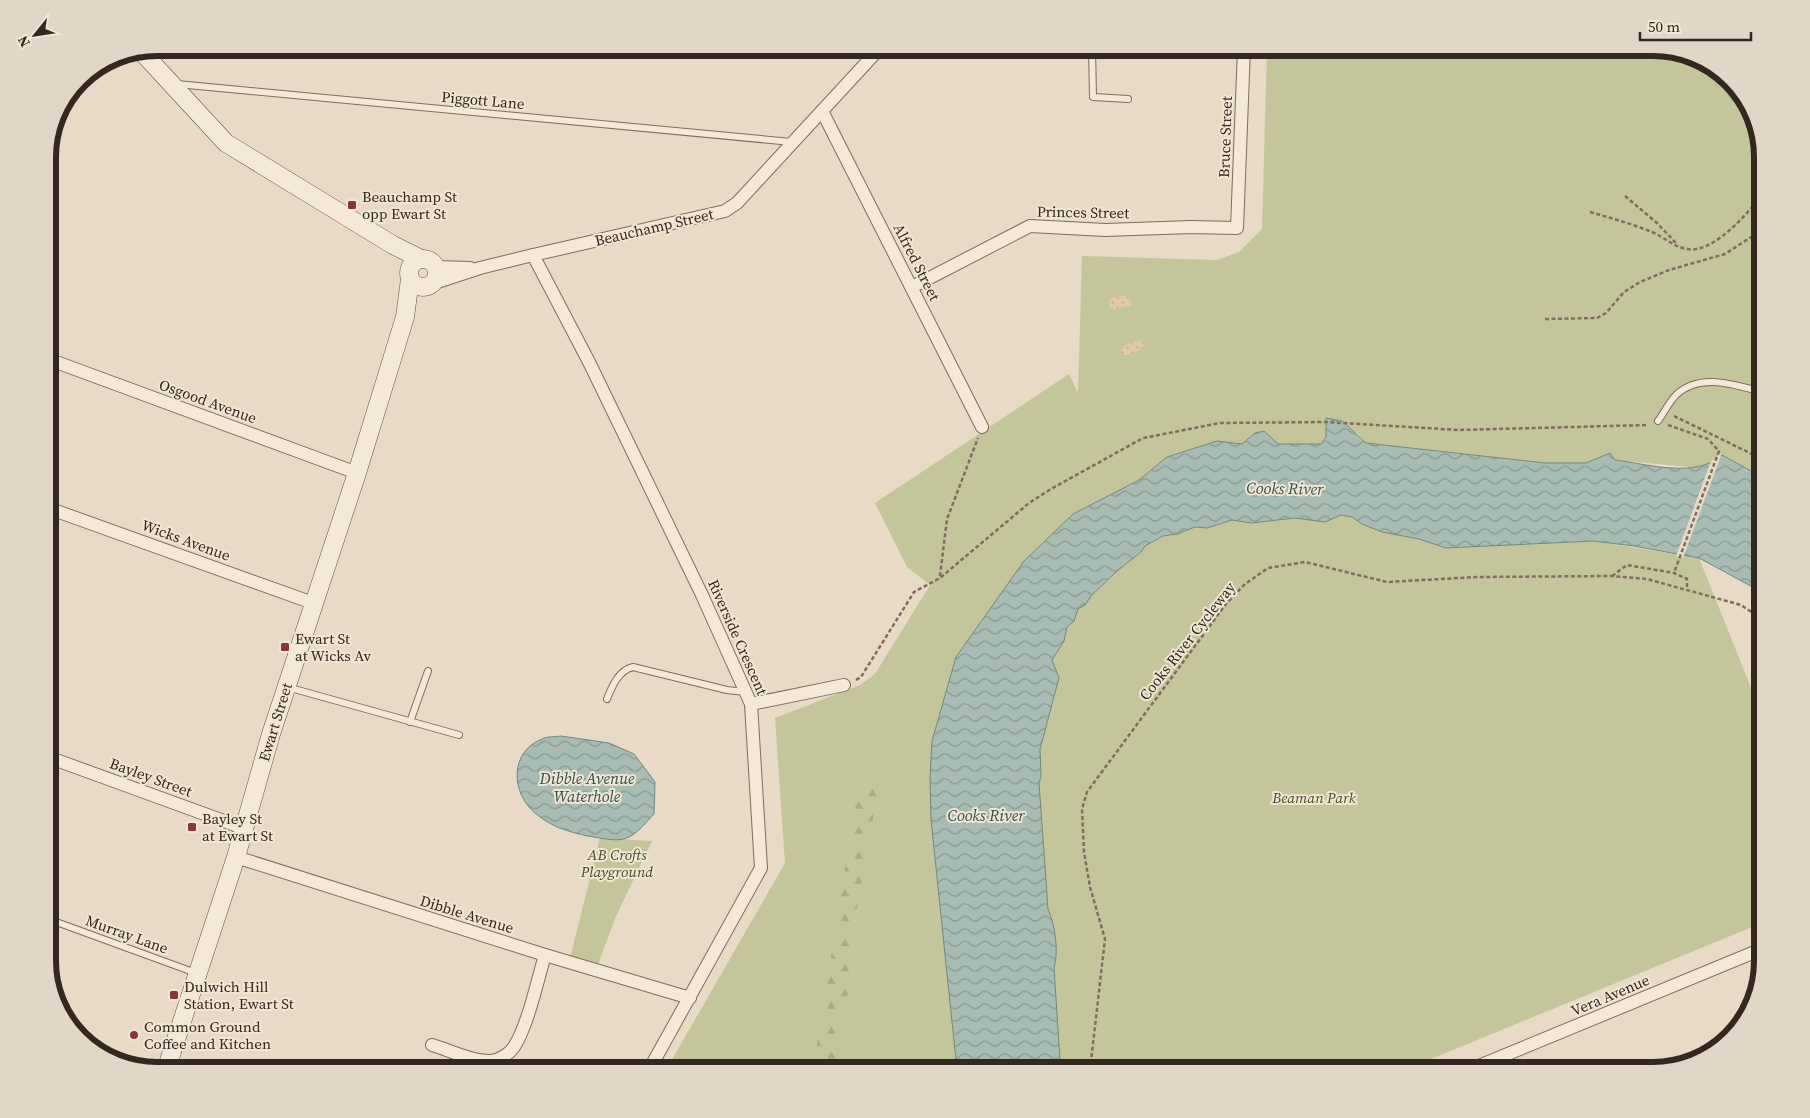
<svg xmlns="http://www.w3.org/2000/svg" width="1810" height="1118" viewBox="0 0 1810 1118" font-family="'Source Serif 4',serif">
	<style>
		.green { fill: #c5c59b }
		.forest { fill: url(#forest-firs) }
		.sand { fill: url(#sand-dots) }
		.water { fill: url(#water-waves); stroke: #6f897f }
		.pier { fill: #e8dac6 }
		.lines { fill: none; stroke-linecap: round; stroke-linejoin: round }
		.lane-casing { stroke: #816c5e; stroke-width: 8 }
		.street-casing { stroke: #816c5e; stroke-width: 14 }
		.secondary-casing { stroke: #634e41; stroke-width: 19 }
		.path { stroke: #816c5e; stroke-width: 2.5; stroke-dasharray: 4 2.5; stroke-linecap: butt }
		.lane { stroke: #f4e8d8; stroke-width: 6 }
		.street { stroke: #f4e8d8; stroke-width: 12 }
		.secondary { stroke: #f4e8d8; stroke-width: 18 }
		.poi-dot { fill: #883540; stroke: #f1e5d4; stroke-width: 2 }
		.labels { text-anchor: middle; dominant-baseline: central; stroke-width: 4; stroke-linejoin: round; paint-order: stroke }
		.street-label { font-size: 15px; fill: #332720; stroke: #f1e5d4 }
		.poi-label { font-size: 15px; fill: #332720; stroke: #f1e5d4; text-anchor: start }
		.park-label { font-size: 15px; font-style: italic; fill: #484d29; stroke: #f1e5d4 }
		.water-label { font-size: 16px; font-style: italic; fill: #31514b; stroke: #f1e5d4 }
		.rim { fill: none; stroke: #332720; stroke-width: 6 }
	</style>
	<defs>
		<pattern id="forest-firs" width="22" height="20" patternUnits="userSpaceOnUse" patternTransform="scale(1.25)"><rect width="22" height="20" fill="#c5c59b"/><path d="M5 1l3.5 6h-7zM16 11l3.5 6h-7z" fill="#aaa985"/></pattern>
		<pattern id="sand-dots" width="8" height="8" patternUnits="userSpaceOnUse" patternTransform="scale(1.25)"><rect width="8" height="8" fill="#e1caa6"/><path d="M2 2h.1M6 6h.1" fill="none" stroke="#c2ae8f" stroke-width="1.8" stroke-linecap="round"/></pattern>
		<pattern id="water-waves" width="16" height="10" patternUnits="userSpaceOnUse" patternTransform="scale(1.25)"><rect width="16" height="10" fill="#a7bcb3"/><path d="M0 5q4-4 8 0t8 0" fill="none" stroke="#899991"/></pattern>
	</defs>
	<rect width="100%" height="100%" fill="#e8dac6"/>
	<g class="green">
		<polygon points="1267,48 1653,48 1708,62 1748,102 1762,150 1762,477 1753,471 1714,462 1700,468 1615,460 1610,453 1586,463 1545,463 1366,443 1358,434 1326,418 1326,437 1321,444 1278,444 1264,431 1255,433 1242,444 1217,441 1167,457 1139,480 1073,514 1024,561 956,658 932,741 930,777 931,819 957,1070 666,1070 785,863 775,718 860,685 875,674 930,585 907,567 875,503 1069,374 1078,393 1082,256 1217,260 1239,252 1262,229"/>
		<path d="M 1341,515 L 1352,517 L 1362,524 L 1382,532 L 1419,539 L 1446,548 L 1594,541 L 1699,558 L 1762,715 L 1762,923 L 1404,1070 L 1068,1070 L 1067,1065 L 1060,1060 L 1054,968 C 1059,951 1055,925 1048,909 L 1039,783 L 1041,777 L 1040,749 L 1059,678 L 1052,660 L 1064,641 L 1067,627 L 1074,621 L 1078,609 L 1085,605 L 1092,595 L 1117,571 L 1141,552 L 1145,546 L 1163,536 L 1177,534 L 1195,527 L 1207,528 L 1232,520 L 1252,523 L 1295,518 L 1325,522 Z"/>
		<polygon points="600,838 652,841 616,916 596,970 569,962"/>
	</g>
	<polygon class="forest" points="871,783 876,784 877,795 850,950 847,1002 839,1021 836,1070 813,1070 857,792 862,786"/>
	<g class="sand">
		<path d="M 1299,48 L 1317,48 L 1317,49 C 1315,56 1308,58 1301,57 Z"/>
		<polygon points="1127,296 1132,302 1130,306 1113,309 1109,306 1109,301 1112,297"/>
		<path d="M 1142,340 L 1145,345 C 1138,350 1134,356 1124,355 L 1121,351 L 1125,345 Z"/>
	</g>
	<g class="water">
		<path d="M 1326,418 L 1342,421 L 1366,443 L 1545,463 L 1586,463 L 1610,453 L 1615,460 C 1648,464 1695,479 1722,455 L 1762,477 L 1762,592 L 1699,558 L 1634,546 L 1593,541 L 1446,548 L 1419,539 L 1382,532 L 1362,524 L 1352,517 L 1341,515 L 1325,522 L 1295,518 L 1251,523 L 1232,520 L 1207,528 L 1195,527 L 1177,534 L 1163,536 L 1145,546 L 1141,552 L 1117,571 L 1092,595 L 1085,605 L 1078,609 L 1074,621 L 1067,627 L 1064,641 L 1052,660 L 1059,678 L 1040,749 L 1041,777 L 1039,783 L 1048,909 C 1055,925 1059,951 1054,968 L 1060,1060 L 1067,1065 L 1068,1070 L 957,1070 L 931,819 L 930,777 L 932,741 L 956,657 L 1024,561 L 1073,514 L 1139,480 L 1167,457 L 1217,441 L 1242,444 L 1255,433 L 1264,431 L 1278,444 L 1321,444 L 1326,437 Z"/>
		<path d="M 561,736 L 609,743 L 634,754 L 655,782 L 654,814 C 646,822 639,832 629,837 C 620,842 608,839 599,838 C 576,834 553,829 535,813 C 511,793 509,752 542,739 C 548,736 555,737 561,736 Z"/>
	</g>
	<polygon class="pier" points="1722,453 1683,558 1676,556 1711,461"/>
	<g class="lines">
		<g class="lane-casing">
			<g id="lane">
				<polyline points="1092,48 1093,97 1128,99"/>
				<polyline points="177,84 792,142"/>
				<path d="M 1658,421 C 1664,413 1669,402 1676,395 C 1700,372 1735,385 1762,392"/>
				<polyline points="287,687 459,735"/>
				<path d="M 607,699 C 612,686 619,670 633,667 L 727,690 L 745,692"/>
				<polyline points="410,722 428,671"/>
				<polyline points="48,919 196,973"/>
				<polyline points="1508,1056 1514,1070"/>
			</g>
		</g>
		<g class="street-casing">
			<g id="street">
				<polyline points="822,111 982,427"/>
				<polyline points="533,255 589,362 702,595 751,704 761,868 649,1070"/>
				<polyline points="437,267 470,268"/>
				<polyline points="434,283 480,268 533,255 725,211 737,203 880,48"/>
				<polyline points="912,287 1030,226 1105,230 1191,227 1237,228 1244,48"/>
				<polyline points="48,359 357,473"/>
				<polyline points="48,508 313,603"/>
				<polyline points="751,704 844,685"/>
				<polyline points="48,757 243,828"/>
				<polyline points="236,857 545,955 690,998"/>
				<path d="M 432,1045 C 449,1050 473,1062 491,1061 C 500,1060 509,1054 514,1047 C 528,1025 537,982 545,955"/>
				<polyline points="1469,1070 1762,949"/>
			</g>
		</g>
		<g class="secondary-casing">
			<g id="secondary">
				<polyline points="141,51 226,143 393,245 421,259"/>
				<circle cx="423" cy="273" r="14"/>
				<polyline points="166,1070 236,857 271,734 357,473 405,317 410,279"/>
			</g>
		</g>
		<g class="path">
			<polyline points="1625,196 1657,223 1676,243"/>
			<path d="M 1590,212 C 1611,218 1632,224 1652,232 C 1664,237 1674,247 1687,249 C 1713,254 1747,214 1762,195"/>
			<polyline points="1545,319 1597,318 1606,313 1624,292 1640,282 1669,270 1725,254 1762,230"/>
			<polyline points="1674,416 1762,459"/>
			<polyline points="1668,425 1708,439 1719,451 1674,573"/>
			<polyline points="940,576 947,519 978,438"/>
			<polyline points="1612,576 1627,565 1674,573 1687,579 1687,590"/>
			<polyline points="856,680 861,677 914,592 940,578 1029,503 1051,489 1143,438 1220,423 1326,422 1459,430 1648,425"/>
			<polyline points="1090,1070 1105,939 1090,887 1084,852 1082,809 1087,792 1226,604 1245,584 1268,568 1305,562 1387,582 1477,577 1611,576 1647,579 1741,605 1762,619"/>
		</g>
		<use href="#lane" class="lane"/>
		<use href="#street" class="street"/>
		<use href="#secondary" class="secondary"/>
	</g>
	<g class="poi-dot">
		<rect x="347" y="200" width="10" height="10" rx="2.5"/>
		<rect x="280" y="642" width="10" height="10" rx="2.5"/>
		<rect x="187" y="822" width="10" height="10" rx="2.5"/>
		<rect x="169" y="990" width="10" height="10" rx="2.5"/>
		<circle cx="134" cy="1035" r="5"/>
	</g>
	<g class="labels">
		<g class="street-label">
			<text transform="translate(483 100) rotate(5)">Piggott Lane</text>
			<text transform="translate(1225 137) rotate(-88)">Bruce Street</text>
			<text transform="translate(1083 212) rotate(1)">Princes Street</text>
			<text transform="translate(654 227) rotate(-13)">Beauchamp Street</text>
			<text transform="translate(917 262) rotate(63)">Alfred Street</text>
			<text transform="translate(208 401) rotate(20)">Osgood Avenue</text>
			<text transform="translate(186 540) rotate(20)">Wicks Avenue</text>
			<text transform="translate(738 637) rotate(66)">Riverside Crescent</text>
			<text transform="translate(1187 641) rotate(-52)">Cooks River Cycleway</text>
			<text transform="translate(275 722) rotate(-73)">Ewart Street</text>
			<text transform="translate(151 777) rotate(20)">Bayley Street</text>
			<text transform="translate(467 914) rotate(17)">Dibble Avenue</text>
			<text transform="translate(127 934) rotate(20)">Murray Lane</text>
			<text transform="translate(1610 995) rotate(-23)">Vera Avenue</text>
		</g>
		<g class="poi-label">
			<text x="362" y="196">Beauchamp St<tspan x="362" dy="17">opp Ewart St</tspan></text>
			<text x="295" y="638">Ewart St<tspan x="295" dy="17">at Wicks Av</tspan></text>
			<text x="202" y="818">Bayley St<tspan x="202" dy="17">at Ewart St</tspan></text>
			<text x="184" y="986">Dulwich Hill<tspan x="184" dy="17">Station, Ewart St</tspan></text>
			<text x="144" y="1026">Common Ground<tspan x="144" dy="17">Coffee and Kitchen</tspan></text>
		</g>
		<g class="park-label">
			<text x="1314" y="797">Beaman Park</text>
			<text x="617" y="854">AB Crofts<tspan x="617" dy="17">Playground</tspan></text>
		</g>
		<g class="water-label">
			<text transform="translate(1285 488) rotate(1)">Cooks River</text>
			<text x="587" y="778">Dibble Avenue<tspan x="587" dy="18">Waterhole</tspan></text>
			<text x="986" y="815">Cooks River</text>
		</g>
	</g>
	<path d="M0 0H1810V1118H0ZM157 56H1653A101 101 0 0 1 1754 157V961A101 101 0 0 1 1653 1062H157A101 101 0 0 1 56 961V157A101 101 0 0 1 157 56Z" fill="#e2d6c6" fill-rule="evenodd"/>
	<path class="rim" d="M157 56H1653A101 101 0 0 1 1754 157V961A101 101 0 0 1 1653 1062H157A101 101 0 0 1 56 961V157A101 101 0 0 1 157 56Z"/>
	<g transform="translate(35 35) rotate(240)" stroke="#f1e5d4" stroke-width="4" paint-order="stroke">
	<path d="M0-4L9 19L0 12L-9 19Z" fill="#332720"/>
	<text y="-8" font-size="14" font-weight="bold" text-anchor="middle" fill="#332720">N</text>
	</g>
	<path d="M1640 32v8h111v-8" fill="none" stroke="#332720" stroke-width="2.5"/>
	<text x="1648" y="32" font-size="15" fill="#332720" stroke="#f1e5d4" stroke-width="4" paint-order="stroke">50 m</text>
</svg>
